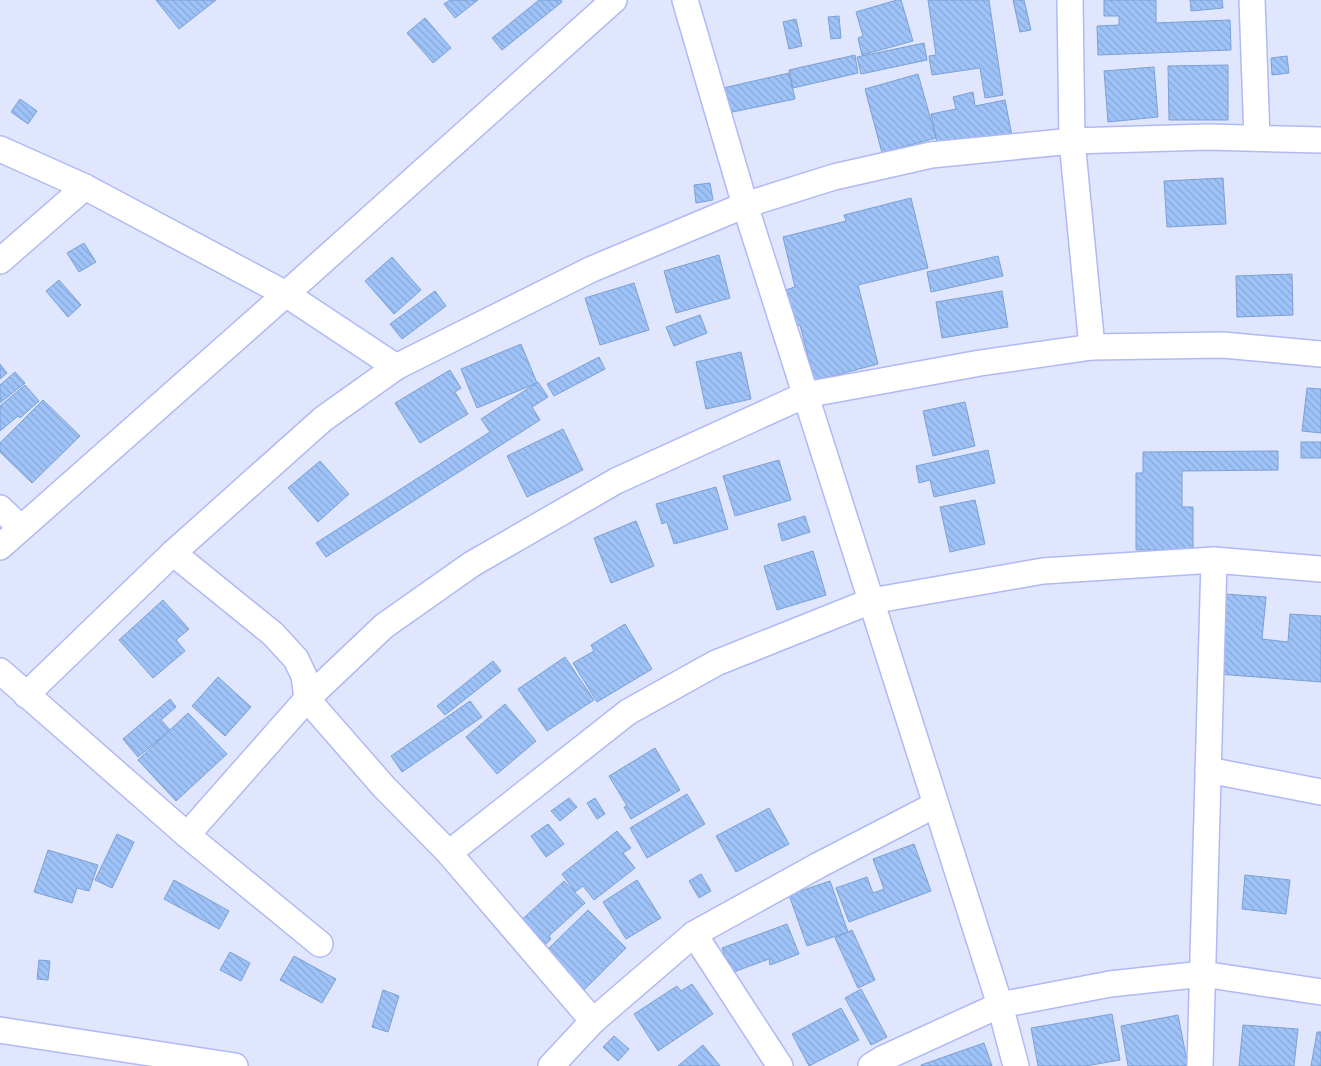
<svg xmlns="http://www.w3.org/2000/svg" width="1321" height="1066" viewBox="0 0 1321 1066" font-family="'Exo 2',sans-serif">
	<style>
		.building { fill: url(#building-back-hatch); stroke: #7ca0d3 }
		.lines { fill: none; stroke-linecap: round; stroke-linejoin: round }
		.minor-casing { stroke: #b0b9f5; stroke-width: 28 }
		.minor { stroke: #fff; stroke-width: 25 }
	</style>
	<defs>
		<pattern id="building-back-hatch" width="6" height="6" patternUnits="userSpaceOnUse" patternTransform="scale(1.25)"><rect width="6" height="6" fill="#9ec3f8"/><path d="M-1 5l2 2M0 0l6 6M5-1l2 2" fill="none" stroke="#88a7d5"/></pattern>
	</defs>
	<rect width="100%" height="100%" fill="#e1e6ff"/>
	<g class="building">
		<polygon points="156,0 216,0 179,29"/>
		<polygon points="450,0 478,0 455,18 444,4"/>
		<polygon points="539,0 561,0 562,2 502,50 492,38"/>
		<polygon points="897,0 901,0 913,41 862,55 858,38 863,36 856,12"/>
		<polygon points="928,0 989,0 1003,95 985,98 980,68 932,75 929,56 936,55"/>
		<polygon points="1013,0 1024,0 1031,30 1020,32"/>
		<polygon points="1104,0 1156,0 1156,23 1230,20 1231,50 1098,55 1097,26 1119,25 1119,16 1104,16"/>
		<polygon points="1190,0 1222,0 1223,8 1191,11"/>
		<polygon points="839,16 841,38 831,39 828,17"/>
		<polygon points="425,18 451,48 433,63 407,33"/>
		<polygon points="796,19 802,46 789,49 783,22"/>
		<polygon points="924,43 927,60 861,74 857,57"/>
		<polygon points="855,55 858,73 793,88 789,70"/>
		<polygon points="1287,56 1289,73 1272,75 1271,58"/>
		<polygon points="1228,65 1228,120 1169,120 1168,66"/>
		<polygon points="1154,67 1158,117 1108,122 1104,71"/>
		<polygon points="789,73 795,99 728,113 723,88"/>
		<polygon points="918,74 936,138 882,153 865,89"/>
		<polygon points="973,92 975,106 1005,100 1013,141 940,156 931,114 956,109 953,97"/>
		<polygon points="20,99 37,111 28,124 11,112"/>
		<polygon points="1223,178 1226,224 1167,227 1164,181"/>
		<polygon points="710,183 713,200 696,203 694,185"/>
		<polygon points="911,198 928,268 858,285 878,364 814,381 800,325 791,327 782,291 795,287 783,237 846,221 844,215"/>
		<polygon points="84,243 96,262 79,272 67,253"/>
		<polygon points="719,255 730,298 676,313 664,271"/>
		<polygon points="998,256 1003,276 931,292 927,272"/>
		<polygon points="392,257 421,290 394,314 365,281"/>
		<polygon points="1292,274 1293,315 1237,317 1236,276"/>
		<polygon points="59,280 81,305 68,317 46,291"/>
		<polygon points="634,283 649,330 600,345 585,298"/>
		<polygon points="435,291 446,306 402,339 390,324"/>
		<polygon points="1002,291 1008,327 942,338 936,302"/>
		<polygon points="700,315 707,333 674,346 666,327"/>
		<polygon points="521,344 537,383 477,408 461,369"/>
		<polygon points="741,352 751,399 706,409 696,362"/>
		<polygon points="599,357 605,369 554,396 547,384"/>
		<polygon points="0,364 7,373 0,379"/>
		<polygon points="450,370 461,388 455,392 468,414 420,443 395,403"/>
		<polygon points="15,372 25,383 0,403 0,385"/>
		<polygon points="538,382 548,397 532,407 540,420 326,557 316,543 490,432 481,419"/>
		<polygon points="25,385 39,401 20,418 18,416 0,431 0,406"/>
		<polygon points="1307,388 1321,389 1321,433 1302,431"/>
		<polygon points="43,400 80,436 32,483 0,452 0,443"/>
		<polygon points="965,402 975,446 933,456 923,411"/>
		<polygon points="563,429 583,470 527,497 507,456"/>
		<rect x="1301" y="442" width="20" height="16"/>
		<polygon points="988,450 995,483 934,497 930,480 919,483 916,466"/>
		<polygon points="1278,451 1278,470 1182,471 1182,507 1193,507 1193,550 1136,550 1136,473 1143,473 1143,452"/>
		<polygon points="779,460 791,500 735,516 723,476"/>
		<polygon points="320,461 349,494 318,522 288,488"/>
		<polygon points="716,487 728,529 674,544 667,522 662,524 656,504"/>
		<polygon points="975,500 985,544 950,552 940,507"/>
		<polygon points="805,516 810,532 782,541 778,524"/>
		<polygon points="636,521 654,566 611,583 594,538"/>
		<polygon points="813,551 826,595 777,610 764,566"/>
		<polygon points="1225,594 1266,597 1262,639 1288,642 1290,614 1321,616 1321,682 1218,674"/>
		<polygon points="163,600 189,629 176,640 185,651 153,678 119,640"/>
		<polygon points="625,624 652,669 597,702 573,663 594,651 591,645"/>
		<polygon points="565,657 594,700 547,731 518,689"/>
		<polygon points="493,661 501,671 445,715 437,706"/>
		<polygon points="218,677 251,707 225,736 192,706"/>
		<polygon points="170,699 176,707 161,720 170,730 138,757 123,739"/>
		<polygon points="470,701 482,717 402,772 391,756"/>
		<polygon points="505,704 536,741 497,774 466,737"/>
		<polygon points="188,713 227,754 176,801 138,760"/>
		<polygon points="655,748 680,790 631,819 624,807 627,806 609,776"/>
		<polygon points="687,794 705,824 647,858 630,828"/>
		<polygon points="569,798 577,807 560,821 551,811"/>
		<polygon points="595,798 605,814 597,819 587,803"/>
		<polygon points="769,808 789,844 736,872 716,836"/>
		<polygon points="548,824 564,844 546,857 531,836"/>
		<polygon points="617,831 631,848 623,853 635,868 594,900 583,886 575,892 562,874"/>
		<polygon points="117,834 134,842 112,888 95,880"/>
		<polygon points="914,844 931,891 849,922 836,888 867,877 873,893 884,889 873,859"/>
		<polygon points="48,850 98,865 89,891 77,888 72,903 34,892"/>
		<polygon points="701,874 711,891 699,898 689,881"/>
		<polygon points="1245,875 1290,880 1286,914 1242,909"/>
		<polygon points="174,880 229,911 219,929 164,899"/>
		<polygon points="637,880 661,918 626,939 603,902"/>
		<polygon points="564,881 585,903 549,936 551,939 539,950 516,925"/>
		<polygon points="830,881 848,932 807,946 789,895"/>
		<polygon points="588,910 626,948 582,992 544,953"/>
		<polygon points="787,924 799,954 770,965 769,959 731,973 722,948"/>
		<polygon points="852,930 875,980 858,988 835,938"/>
		<polygon points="230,952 250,963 241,981 220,970"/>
		<polygon points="294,956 336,979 322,1003 280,980"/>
		<polygon points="39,960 50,961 48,980 37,979"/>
		<polygon points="692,984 713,1014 658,1051 634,1014 677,986 681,991"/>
		<polygon points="861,989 887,1037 871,1045 845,998"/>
		<polygon points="383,990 399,996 388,1032 372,1027"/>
		<polygon points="841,1008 859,1040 809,1066 792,1034"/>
		<polygon points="1112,1014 1120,1060 1086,1066 1038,1066 1031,1028"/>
		<polygon points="1178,1015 1188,1066 1128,1066 1121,1026"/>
		<polygon points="1243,1025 1298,1029 1294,1066 1239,1066"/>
		<polygon points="1317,1032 1321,1032 1321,1066 1311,1066"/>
		<polygon points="614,1036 629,1049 618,1061 603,1047"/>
		<polygon points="984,1043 992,1066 921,1066 921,1065"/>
		<polygon points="703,1045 720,1066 678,1066"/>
	</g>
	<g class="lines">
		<g class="minor-casing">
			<g id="minor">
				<polyline points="685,0 745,205 1000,1005 1016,1066"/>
				<polyline points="1070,0 1072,141 1092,347"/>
				<polyline points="1252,0 1257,138"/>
				<polyline points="0,149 85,187 286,294 396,367"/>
				<polyline points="0,261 85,187"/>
				<polyline points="0,508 21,528"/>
				<polyline points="0,547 286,294 614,0"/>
				<polyline points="173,553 273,634 296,659 304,676 307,699 384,787 449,853 593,1021"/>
				<polyline points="0,671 187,835 320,944"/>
				<polyline points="26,695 173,553 323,419 396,367 592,269 745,205 834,177 931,155 1072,141 1208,137 1321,140"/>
				<polyline points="1208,770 1321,792"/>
				<polyline points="187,835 307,699 384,626 472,564 616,481 805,395 980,363 1092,347 1223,345 1321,354"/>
				<polyline points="449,853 628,712 716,663 871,601 1043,571 1214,560 1321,569"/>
				<polyline points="694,934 780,1066"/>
				<polyline points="0,1030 235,1066"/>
				<polyline points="551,1066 593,1021 694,934 819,865 935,805"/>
				<polyline points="871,1066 884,1058 1000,1005 1110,984 1203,974 1321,992"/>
				<polyline points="1200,1066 1214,560"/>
			</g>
		</g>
		<use href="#minor" class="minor"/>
	</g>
</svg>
